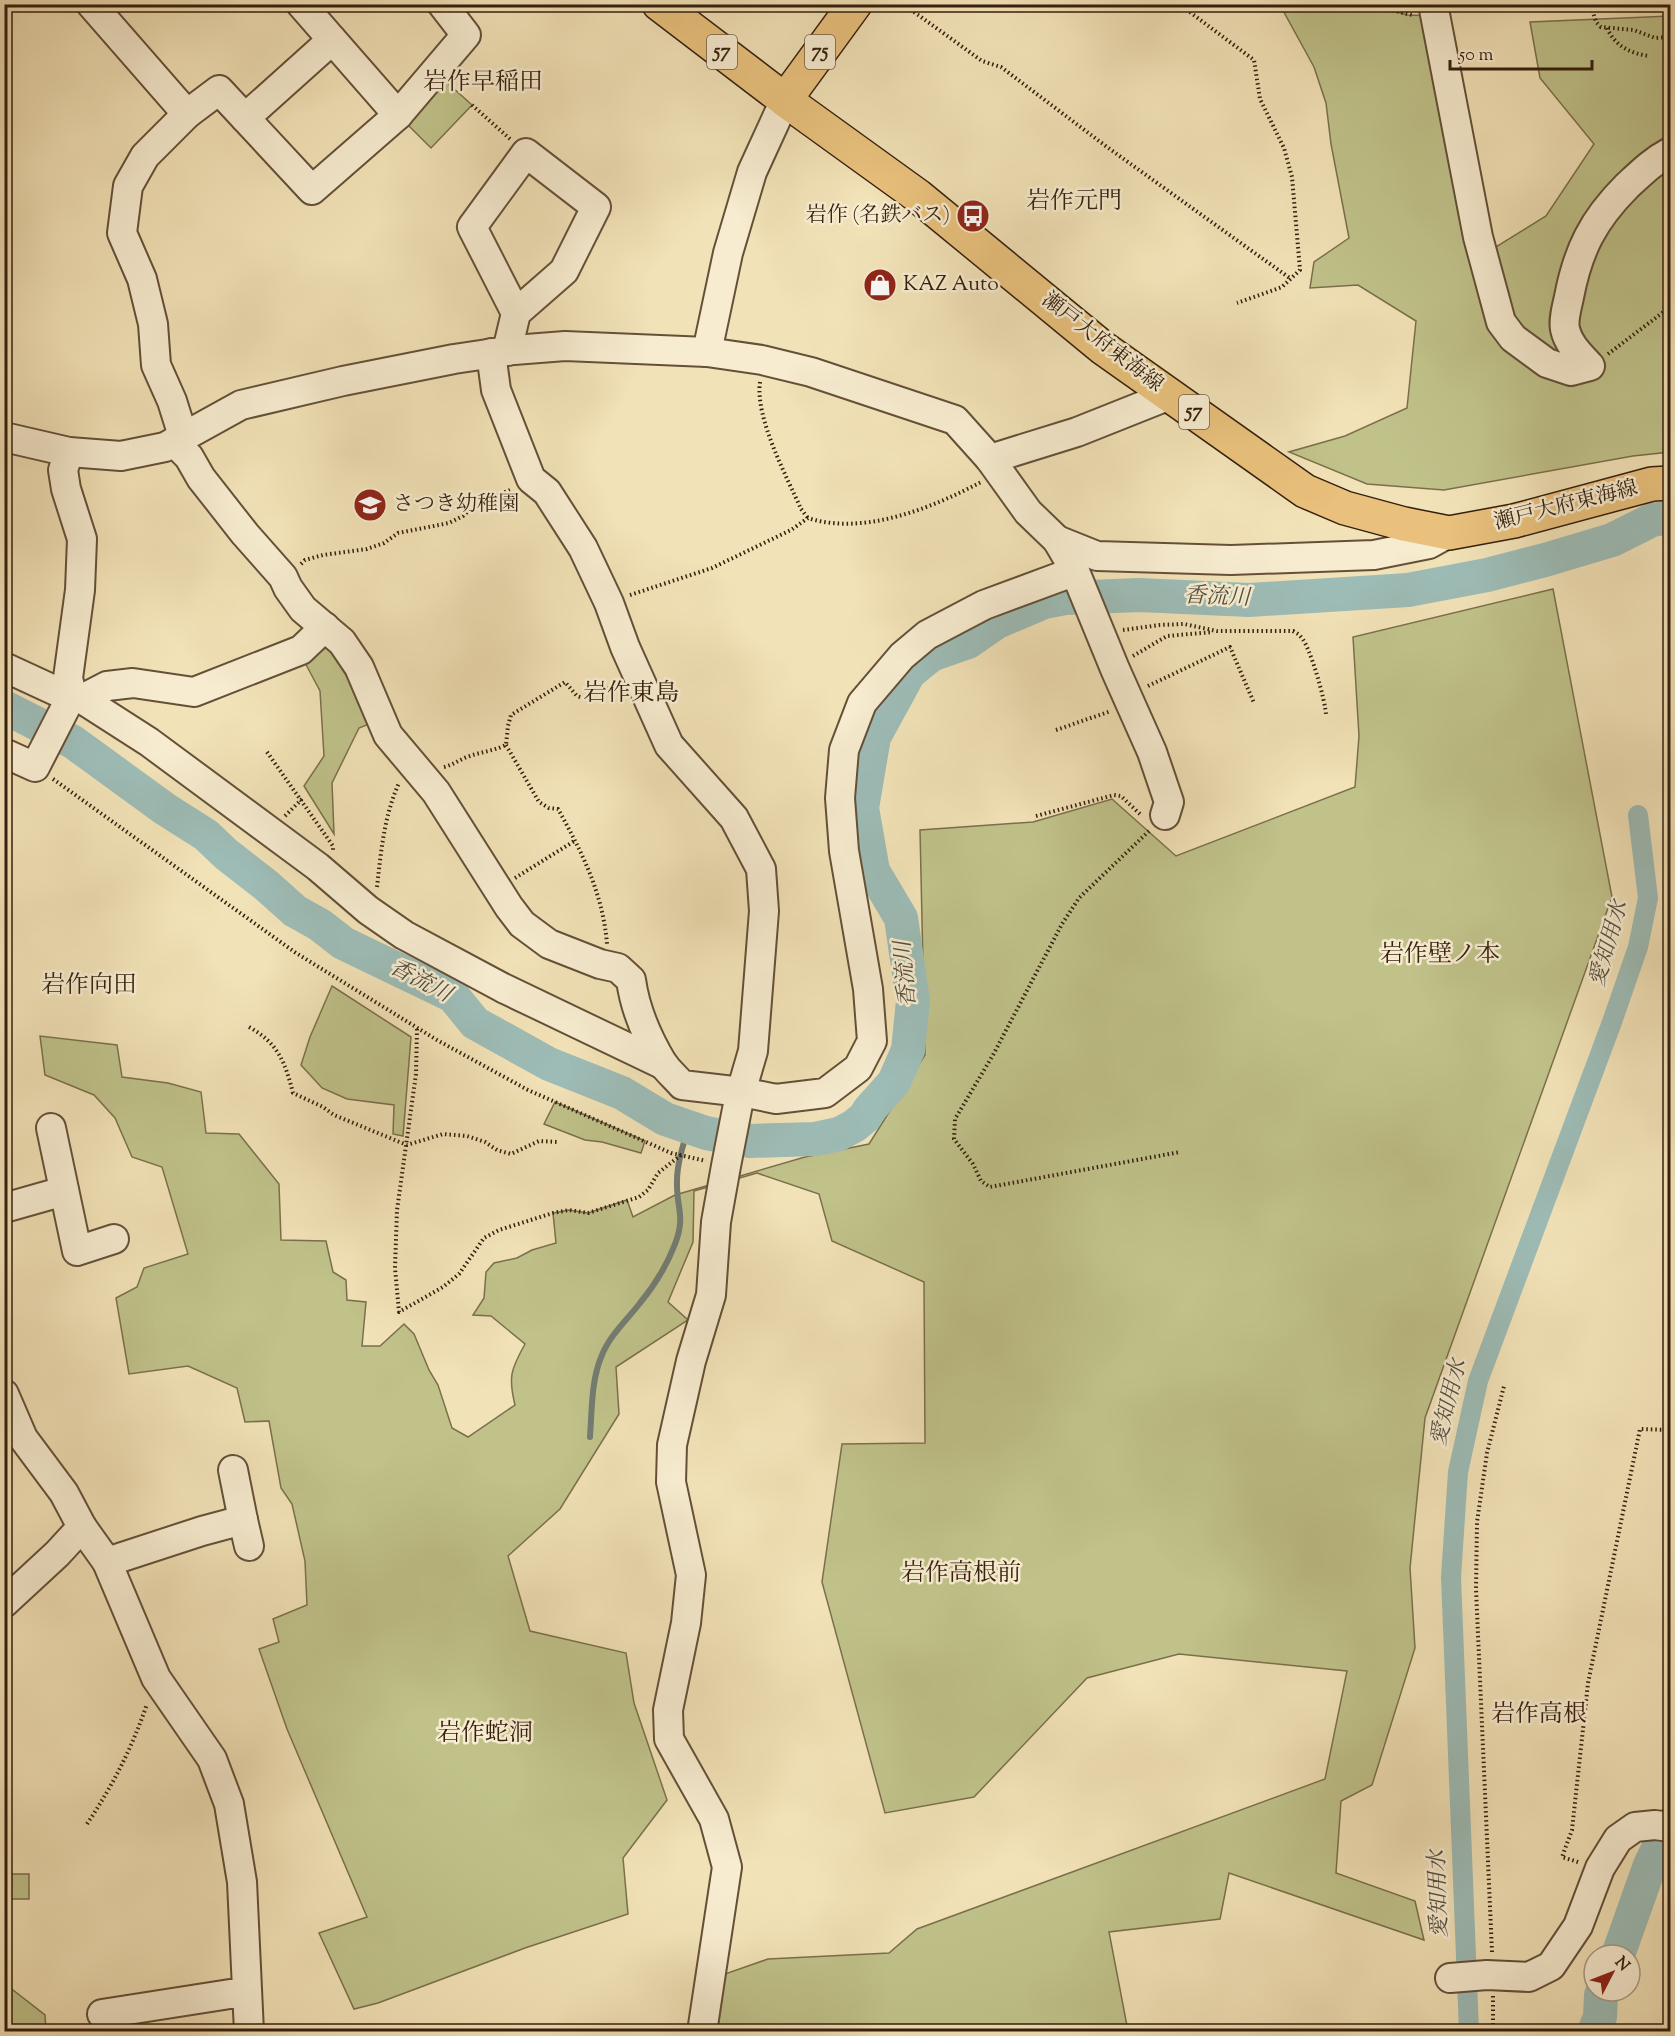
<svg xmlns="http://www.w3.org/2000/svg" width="1675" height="2036" viewBox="0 0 1675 2036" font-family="'Sorts Mill Goudy','Noto Serif JP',serif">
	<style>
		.green { fill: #c0c28a; stroke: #7a704c; stroke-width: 1.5 }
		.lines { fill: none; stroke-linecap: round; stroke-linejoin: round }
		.stream { stroke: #737d73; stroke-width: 6 }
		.canal { stroke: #9dbcb6; stroke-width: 20 }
		.river { stroke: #9dbcb6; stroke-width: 34 }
		.minor-casing { stroke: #645038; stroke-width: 32 }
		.major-casing { stroke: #341f0e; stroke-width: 36 }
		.path { stroke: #341f0e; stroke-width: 4; stroke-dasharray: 1.5 3; stroke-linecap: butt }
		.minor { stroke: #f7ecd0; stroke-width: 28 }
		.major { stroke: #e9c17c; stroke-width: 33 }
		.labels { text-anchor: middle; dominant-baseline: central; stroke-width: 5; stroke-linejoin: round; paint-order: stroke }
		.shield { fill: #f7ecd0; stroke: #6e5c48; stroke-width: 1.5 }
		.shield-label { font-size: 20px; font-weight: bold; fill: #341f0e }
		.poi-label { font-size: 21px; fill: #341f0e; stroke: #f7ecd0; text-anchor: start }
		.street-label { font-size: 21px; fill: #341f0e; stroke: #f7ecd0 }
		.water-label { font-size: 22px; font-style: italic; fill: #544e40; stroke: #f7ecd0 }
		.quarter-label { font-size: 24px; fill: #341f0e; stroke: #f7ecd0 }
	</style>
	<rect width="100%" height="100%" fill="#f2e2b7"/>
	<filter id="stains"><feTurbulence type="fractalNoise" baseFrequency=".00333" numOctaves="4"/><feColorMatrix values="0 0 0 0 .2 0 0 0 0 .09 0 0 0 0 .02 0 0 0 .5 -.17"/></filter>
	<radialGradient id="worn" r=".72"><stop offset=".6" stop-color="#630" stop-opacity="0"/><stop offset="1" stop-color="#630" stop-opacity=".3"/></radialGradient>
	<g class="green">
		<polygon points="1280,5 1376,5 1407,15 1435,16 1483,255 1546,216 1594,144 1540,78 1530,22 1670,16 1670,452 1633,456 1444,490 1367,484 1289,452 1345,436 1407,408 1416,321 1358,285 1310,288 1314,262 1349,238 1331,144 1326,103 1314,67"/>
		<polygon points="442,78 472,105 431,148 401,118"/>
		<path d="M 1553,589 L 1612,897 L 1425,1418 L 1410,1568 L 1415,1648 L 1372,1785 L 1341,1801 L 1336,1873 L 1415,1901 L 1424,1940 L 1229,1873 L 1220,1919 L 1109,1932 L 1128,2031 L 730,2032 L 718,2028 L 725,1974 L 768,1959 L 889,1953 L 917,1929 L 1325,1779 L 1347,1671 L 1179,1654 L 1087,1678 L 974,1797 L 885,1813 L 822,1582 L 842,1444 L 925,1443 L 924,1282 L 832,1241 L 819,1194 L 757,1173 L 694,1191 L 693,1242 L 668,1302 L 688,1320 L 616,1367 L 619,1414 L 560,1509 L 508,1556 L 530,1631 L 626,1653 L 634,1703 L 667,1800 L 623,1858 L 628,1914 L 525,1948 L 378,2003 L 354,2009 L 319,1933 L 367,1917 L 287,1729 L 259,1649 L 279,1642 L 273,1619 L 307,1605 L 305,1561 L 292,1504 L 281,1488 L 269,1421 L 245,1422 L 237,1388 L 188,1366 L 129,1374 L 116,1298 L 137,1287 L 144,1268 L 188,1254 L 162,1167 L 132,1157 L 115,1118 L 94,1095 L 45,1075 L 40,1036 L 117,1045 L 122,1077 L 168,1083 L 201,1092 L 206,1133 L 239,1134 L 279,1184 L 281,1240 L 326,1241 L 333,1272 L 346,1280 L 347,1300 L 366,1302 L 362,1346 L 380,1346 L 404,1324 L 414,1334 L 429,1370 L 438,1385 L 452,1428 L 468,1437 L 515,1405 C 508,1377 511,1369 525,1344 L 491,1316 L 473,1315 L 484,1298 L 486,1272 L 494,1263 L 517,1258 L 532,1250 L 556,1243 L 553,1213 L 569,1210 L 588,1213 L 627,1200 L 633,1217 L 675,1195 L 805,1157 L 869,1144 L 925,1055 L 920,830 L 1033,822 L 1112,799 L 1176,856 L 1355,787 L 1359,736 L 1353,637 Z"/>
		<polygon points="324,638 374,722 359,728 332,783 334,834 304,786 324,756 320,691 302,657"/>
		<polygon points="332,986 411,1037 403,1136 393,1134 394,1105 347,1099 322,1088 301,1065 310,1037"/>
		<polygon points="555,1102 645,1141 641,1153 602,1142 585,1140 544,1124"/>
		<rect x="5" y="1874" width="24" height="25"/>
		<polygon points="4,1983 45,2015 46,2031 5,2031"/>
	</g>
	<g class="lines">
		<path class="stream" d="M 590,1437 C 592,1410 591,1380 602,1355 C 610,1335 627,1320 640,1303 C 654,1286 667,1265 675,1244 C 686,1216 676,1207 677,1181 C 677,1163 683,1144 689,1127"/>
		<polyline class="canal" points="1469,2032 1451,1577 1458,1472 1478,1381 1612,1022 1638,947 1648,898 1638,815"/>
		<g class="river">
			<polyline points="4,707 73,742 165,809 206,835 226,854 267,886 295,911 320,925 343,943 453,996 475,1023 549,1064 622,1093 665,1119 706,1133 750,1141 815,1139 839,1134 854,1126 865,1117 869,1110 894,1082 908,1050 913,1001 901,918 873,871 862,808 874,737 909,673 931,655 968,642 997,622 1044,602 1065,598 1139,595 1249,600 1408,590 1487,575 1545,560 1612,540 1652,520 1670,517"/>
			<polyline points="1618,1955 1650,1865 1670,1824"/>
			<polyline points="1594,2032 1600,2017 1601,1995 1603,1991"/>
		</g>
		<g class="minor-casing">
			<g id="minor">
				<polyline points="91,4 187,114"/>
				<polyline points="301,4 398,115"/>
				<path d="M 1433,4 L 1478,237 L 1501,322 L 1513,338 L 1547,363 L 1571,371 L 1590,366 C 1580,355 1568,344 1565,329 C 1563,319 1567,307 1569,297 C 1578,250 1593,220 1627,186 C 1641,173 1653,161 1670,152"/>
				<polyline points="245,118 332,40"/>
				<polyline points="507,351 516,313 472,227 526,153 596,207 564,271 516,313"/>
				<polyline points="707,352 728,253 752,172 785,100"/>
				<polyline points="491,353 496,390 531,479 547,492 583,548 609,603 625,647 669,745 734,818 761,869 764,911 753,1051 739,1099 726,1166 716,1222 711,1295 691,1361 672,1445 671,1482 691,1575 686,1623 668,1710 669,1739 714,1819 727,1867 702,2032"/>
				<polyline points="183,436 172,401 156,365 153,324 142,279 122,233 128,186 145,156 187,114 219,90 312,190 398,115 466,35 442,4"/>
				<polyline points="4,437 69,452 121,456 165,447 241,405 343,381 454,359 514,350 565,346 707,352 762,360 811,372 955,420 990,459 1028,512 1057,540 1074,569 1115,669 1152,752 1169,802 1165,815"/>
				<path d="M 174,442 L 189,457 L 201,478 L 245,534 L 283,577 L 288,588 L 303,609 L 342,642 L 359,667 L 388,735 L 436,792 L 509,907 L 522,924 L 549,944 L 600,964 L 618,968 L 631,980 C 635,1009 648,1039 663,1064 C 668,1071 676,1078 682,1085 L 742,1092 L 776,1099 L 825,1093 L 858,1068 L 872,1041 L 868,989 L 844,851 L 840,798 L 844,750 L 862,703 L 902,656 L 927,635 L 984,605 L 1065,575 L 1074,569"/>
				<polyline points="990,459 1077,432 1170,395"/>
				<polyline points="1057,540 1097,556 1231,560 1374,555 1429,544 1449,533"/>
				<polyline points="4,667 56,691 82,699 149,742 318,867 368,910 404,935 503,988 664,1065"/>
				<polyline points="82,699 107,686 133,683 194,692 301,650 325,627"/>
				<polyline points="4,753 35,767 72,695 68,678 80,590 82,539 66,489 63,470 69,452"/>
				<polyline points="51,1128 77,1251 114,1239"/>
				<polyline points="4,1208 64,1191"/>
				<polyline points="4,1394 23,1438 64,1493 82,1527 107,1562 156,1678 212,1759 229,1804 242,1882 249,2032"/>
				<polyline points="243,1520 249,1546"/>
				<polyline points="107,1562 202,1531 243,1520 233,1470"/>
				<polyline points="4,1603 57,1554 82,1527"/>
				<polyline points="1450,1978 1487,1975 1529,1977 1551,1966 1578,1926 1600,1868 1618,1839 1635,1827 1655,1825 1670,1827"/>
				<polyline points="102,2014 230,1994 246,1994"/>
			</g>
		</g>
		<g class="major-casing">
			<g id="major">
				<polyline points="659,4 785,100 918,196 1103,348 1305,491 1345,508 1404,524 1449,533 1514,521 1652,484 1670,483"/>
				<polyline points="785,100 855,4"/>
			</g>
		</g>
		<g class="path">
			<polyline points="903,4 982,61 1001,67 1107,147 1291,279"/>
			<polyline points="1179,4 1254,60 1260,99 1284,148 1292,177 1300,270 1282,287 1237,303"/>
			<polyline points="1376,4 1386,9 1412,15"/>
			<polyline points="1576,4 1631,6 1654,4"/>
			<polyline points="1591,6 1596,22 1601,27 1634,30 1655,38 1670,37"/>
			<path d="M 1607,28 C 1615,46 1631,54 1650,56"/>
			<polyline points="472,105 510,139"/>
			<polyline points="1608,354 1670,307"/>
			<path d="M 760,382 C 755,418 786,475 801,509 L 808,518"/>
			<polyline points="301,564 305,560 323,555 367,549 384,543 398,533 449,523 463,516 478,502 510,490"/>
			<path d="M 630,595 L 712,568 L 791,530 L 808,518 C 863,536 932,508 981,482"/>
			<path d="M 1123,630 L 1160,625 L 1184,624 L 1217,631 L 1293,631 C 1296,633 1299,634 1301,637 C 1310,646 1326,702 1326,716"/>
			<polyline points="1133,656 1167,636 1213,632"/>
			<polyline points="1148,686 1230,647 1254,703"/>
			<polyline points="1056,730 1111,711"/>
			<path d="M 506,745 L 539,802 L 549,808 L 558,809 C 582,852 603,894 607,944"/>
			<polyline points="267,752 333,846 333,851"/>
			<path d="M 444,767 C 453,765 459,760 467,757 C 480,752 493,751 506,745 L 508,726 L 511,715 L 565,682 L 577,696 L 586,699 L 618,684"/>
			<polyline points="53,779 296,953 437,1040 528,1090 671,1153 706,1161"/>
			<polyline points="285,816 302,799"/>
			<polyline points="1036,816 1114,795 1121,796 1142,816"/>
			<polyline points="1149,831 1079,898 1062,924 993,1055 955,1119 954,1139 973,1164 981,1181 990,1187 1180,1152"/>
			<polyline points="515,878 576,840"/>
			<path d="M 377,887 C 381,852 384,816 399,783"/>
			<path d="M 249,1027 C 278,1043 285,1062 293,1093 L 323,1107 L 334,1115 L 407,1145 L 443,1134 L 467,1136 L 485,1142 L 497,1150 L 511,1154 L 539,1141 L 558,1142"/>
			<polyline points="417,1029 416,1074 397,1210 395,1268 399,1312 443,1287 459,1274 484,1238 499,1230 553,1213 569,1210 588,1213 639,1197 648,1190 658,1173 681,1155"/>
			<path d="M 87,1824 C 113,1785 132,1748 147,1704"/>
			<polyline points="1578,1862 1562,1857 1572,1830 1588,1683 1640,1429 1670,1430"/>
			<polyline points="1492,1952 1476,1589 1477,1522 1487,1453 1504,1386"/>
			<polyline points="1493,1996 1493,2032"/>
		</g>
		<use href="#minor" class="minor"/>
		<use href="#major" class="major"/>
	</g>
	<defs>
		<g id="bus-disc" transform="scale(1.725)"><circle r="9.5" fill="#8f2418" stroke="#f7ecd0"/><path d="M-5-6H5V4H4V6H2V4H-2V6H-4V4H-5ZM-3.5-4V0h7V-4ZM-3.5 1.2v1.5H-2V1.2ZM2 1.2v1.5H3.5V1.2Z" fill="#fff"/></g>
		<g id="shop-disc" transform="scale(1.725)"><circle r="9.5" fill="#8f2418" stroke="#f7ecd0"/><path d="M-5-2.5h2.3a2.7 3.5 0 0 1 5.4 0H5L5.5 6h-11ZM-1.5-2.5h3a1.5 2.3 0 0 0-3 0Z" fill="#fff"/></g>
		<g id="school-disc" transform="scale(1.725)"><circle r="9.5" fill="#8f2418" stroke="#f7ecd0"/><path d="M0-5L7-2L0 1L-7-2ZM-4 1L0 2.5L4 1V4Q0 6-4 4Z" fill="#fff"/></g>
	</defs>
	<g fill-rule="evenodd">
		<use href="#bus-disc" x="973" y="216"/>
		<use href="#shop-disc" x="880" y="285"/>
		<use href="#school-disc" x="370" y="505"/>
	</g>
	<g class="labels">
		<g class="shield">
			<rect x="707" y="35" width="30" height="34" rx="4.5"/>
			<rect x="805" y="35" width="30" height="34" rx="4.5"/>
			<rect x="1179" y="395" width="30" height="34" rx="4.5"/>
		</g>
		<g class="shield-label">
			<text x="722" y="52">57</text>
			<text x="820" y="52">75</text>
			<text x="1194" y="412">57</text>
		</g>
		<g class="poi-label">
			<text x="950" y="216" text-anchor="end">岩作 (名鉄バス)</text>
			<text x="903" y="285">KAZ Auto</text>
			<text x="393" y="505">さつき幼稚園</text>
		</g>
		<g class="street-label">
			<text transform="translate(1102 343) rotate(38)">瀬戸大府東海線</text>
			<text transform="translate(1566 506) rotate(-14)">瀬戸大府東海線</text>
		</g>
		<g class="water-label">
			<text transform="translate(1217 598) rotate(2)">香流川</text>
			<text transform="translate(1610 944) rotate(-74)">愛知用水</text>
			<text transform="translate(907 974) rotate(-95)">香流川</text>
			<text transform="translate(420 982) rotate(28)">香流川</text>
			<text transform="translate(1450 1403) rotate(-76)">愛知用水</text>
			<text transform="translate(1440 1894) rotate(-92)">愛知用水</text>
		</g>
		<g class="quarter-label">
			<text x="483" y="83">岩作早稲田</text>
			<text x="1074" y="202">岩作元門</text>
			<text x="631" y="694">岩作東島</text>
			<text x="1440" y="955">岩作壁ノ本</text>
			<text x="89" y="986">岩作向田</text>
			<text x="961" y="1574">岩作高根前</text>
			<text x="1539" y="1715">岩作高根</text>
			<text x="485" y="1734">岩作蛇洞</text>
		</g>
	</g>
	<rect width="1675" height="2036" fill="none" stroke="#f2e2b7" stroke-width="24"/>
	<rect x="6" y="6" width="1663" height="2024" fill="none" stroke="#341f0e" stroke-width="3"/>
	<rect x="12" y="12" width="1651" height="2012" fill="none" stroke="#341f0e" stroke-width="1.5"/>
	<g transform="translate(1612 1973) rotate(48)"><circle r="28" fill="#f7ecd0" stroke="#a99a82" stroke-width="1.5"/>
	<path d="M0-4.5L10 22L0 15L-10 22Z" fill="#8f2418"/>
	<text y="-9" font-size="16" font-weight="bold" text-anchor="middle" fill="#341f0e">N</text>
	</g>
	<path d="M1450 60v9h142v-9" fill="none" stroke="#341f0e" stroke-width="3"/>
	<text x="1459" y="60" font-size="18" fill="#341f0e" stroke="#f7ecd0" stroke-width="4.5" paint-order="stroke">50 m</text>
	<rect width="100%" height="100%" filter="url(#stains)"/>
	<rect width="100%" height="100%" fill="url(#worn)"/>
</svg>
